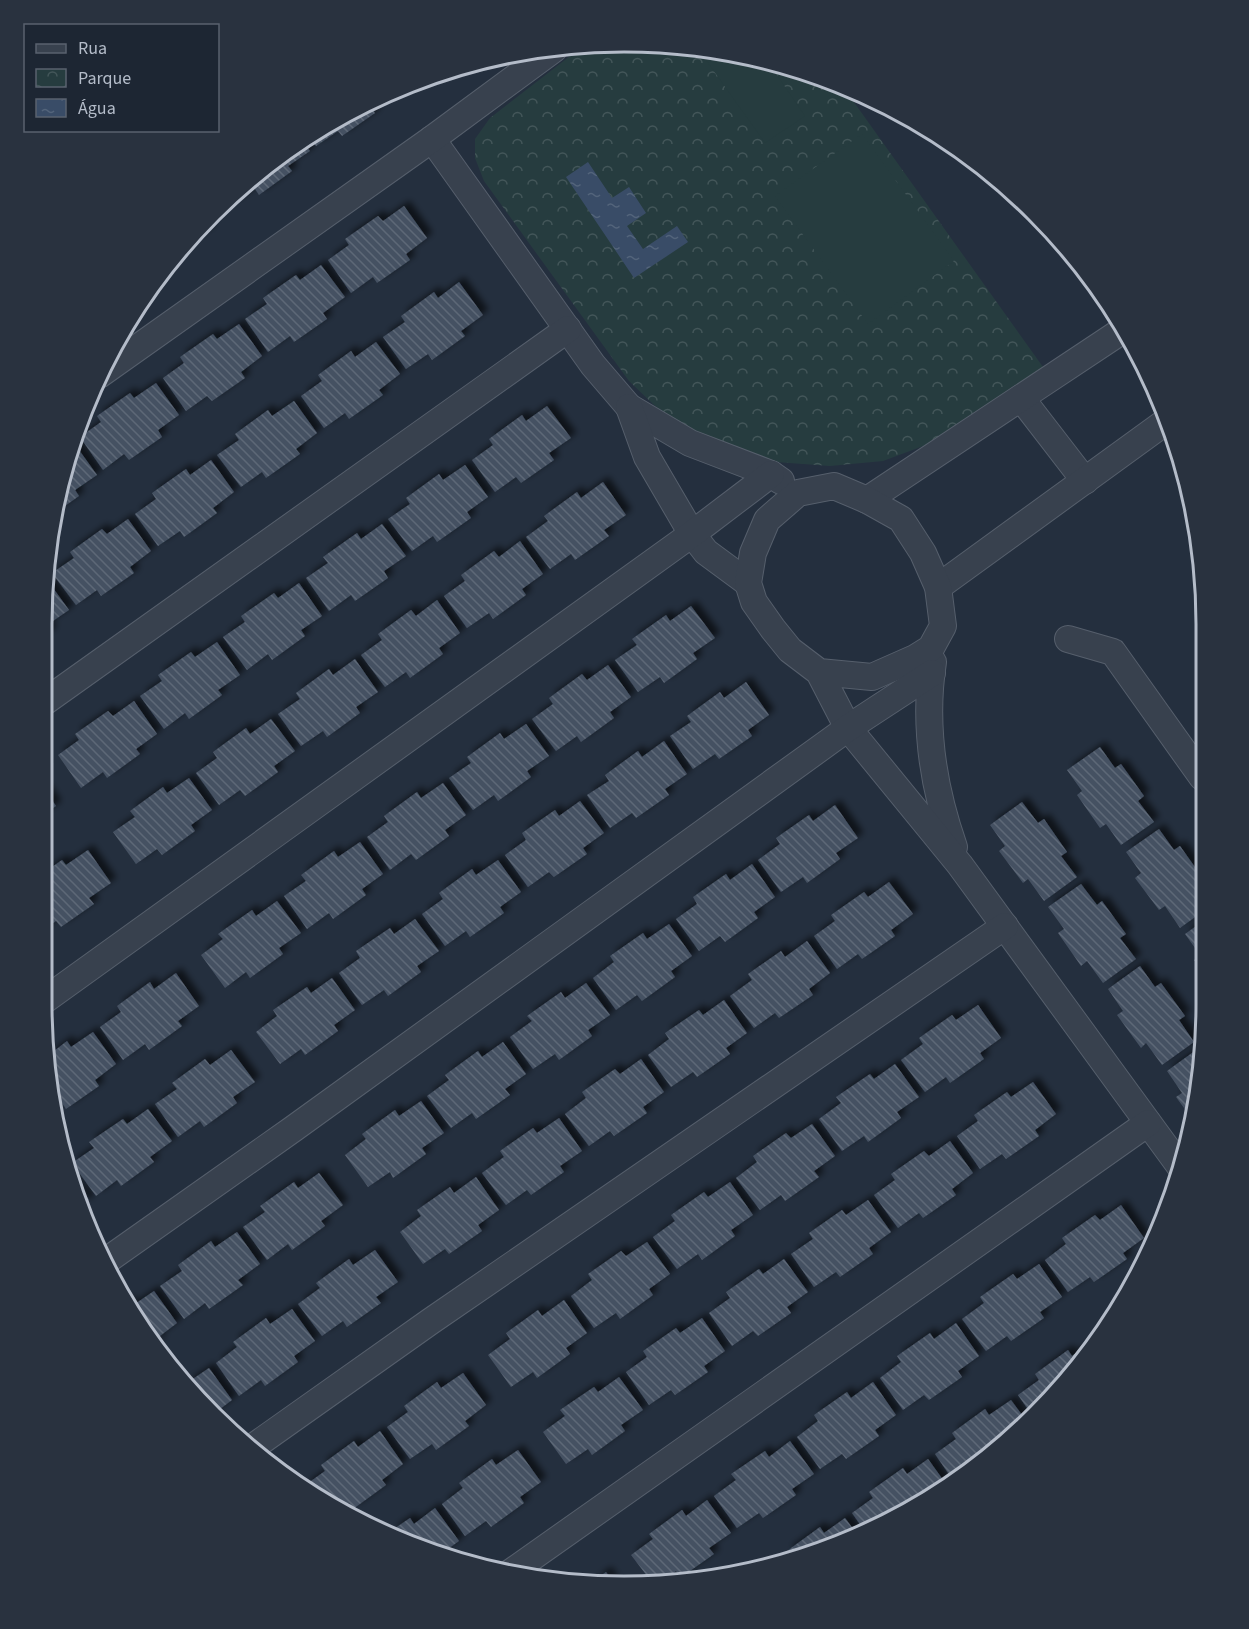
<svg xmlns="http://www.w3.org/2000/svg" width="1249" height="1629" viewBox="0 0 1249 1629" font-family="'Source Sans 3',sans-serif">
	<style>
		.park { fill: url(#park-crowns) }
		.pitch { fill: #263c3f }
		.water { fill: url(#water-ripples) }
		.building { fill: url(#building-back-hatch); filter: url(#shadow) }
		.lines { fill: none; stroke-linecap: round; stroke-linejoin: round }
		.street-casing { stroke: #565f6c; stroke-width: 28 }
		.street { stroke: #38414e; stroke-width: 26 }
		.rim { fill: none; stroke: #b4bcc9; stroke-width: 3 }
	</style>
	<defs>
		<pattern id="park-crowns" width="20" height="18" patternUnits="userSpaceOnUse" patternTransform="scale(1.5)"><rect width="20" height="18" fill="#263c3f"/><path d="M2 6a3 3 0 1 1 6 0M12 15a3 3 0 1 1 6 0" fill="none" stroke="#435659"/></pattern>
		<pattern id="water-ripples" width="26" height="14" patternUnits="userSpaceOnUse" patternTransform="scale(1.5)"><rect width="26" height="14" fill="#394c67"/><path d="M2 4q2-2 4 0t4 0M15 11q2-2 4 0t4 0" fill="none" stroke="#53647b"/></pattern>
		<pattern id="building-back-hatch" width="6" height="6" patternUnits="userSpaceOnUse" patternTransform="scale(1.5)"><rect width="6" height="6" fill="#455162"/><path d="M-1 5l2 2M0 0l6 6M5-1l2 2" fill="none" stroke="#5d6877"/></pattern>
		<filter id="shadow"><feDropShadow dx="5.5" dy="-5.5" stdDeviation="3" flood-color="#0009"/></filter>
	</defs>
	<rect width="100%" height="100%" fill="#242f3e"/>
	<polygon class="park" points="625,42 738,53 841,84 1043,367 978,415 926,445 883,461 830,466 776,462 688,430 654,405 629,381 484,181 475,158 475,139 490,118 583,46"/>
	<g class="pitch">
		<polygon points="719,51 738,53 768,62 805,116 765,143 706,60"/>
		<polygon points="862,134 954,261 868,324 775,196"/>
	</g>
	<polygon class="water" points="588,162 612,198 629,187 646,213 627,226 643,249 677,226 688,242 634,278 566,177"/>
	<g class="building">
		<polygon points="387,94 371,107 375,113 342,136 338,131 316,146 309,136"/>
		<polygon points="301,140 310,151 288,166 292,171 259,195 255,189 233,204 229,199 240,187"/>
		<polygon points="404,206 427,238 406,254 410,260 377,283 373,277 351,293 328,260 349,245 345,239 378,216 383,221"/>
		<polygon points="205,225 209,230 186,246 185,245"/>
		<polygon points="321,265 345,297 323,313 327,319 294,342 290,336 268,352 245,319 267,304 263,298 296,275 300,280"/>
		<polygon points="459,282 483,315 461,331 465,336 432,360 428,354 406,369 383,337 405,322 401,316 434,292 438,298"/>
		<polygon points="239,324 262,356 241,372 245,378 212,401 207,396 186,411 163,378 184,363 180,357 213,334 217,339"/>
		<polygon points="376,342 400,374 379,390 383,395 349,419 345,413 324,428 301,396 322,381 318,375 351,351 355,357"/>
		<polygon points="156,383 179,415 158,430 162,437 129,460 124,454 103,470 80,437 101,422 97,416 130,393 134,398"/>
		<polygon points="294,401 317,433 296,449 300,454 266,478 262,472 241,487 217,455 239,440 235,434 268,410 272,416"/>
		<polygon points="547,406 571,438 549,453 554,460 521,483 516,477 495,492 472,460 493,445 489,439 522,415 526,421"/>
		<polygon points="74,443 97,475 75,490 79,496 55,513 62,473"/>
		<polygon points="211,460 234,492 213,508 217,513 184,537 180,531 158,546 135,514 156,499 152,493 186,469 190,475"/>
		<polygon points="465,465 488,497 467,512 471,518 437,542 433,536 412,551 388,519 410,504 406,498 439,474 443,480"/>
		<polygon points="603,482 626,515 604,530 609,536 575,560 571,554 550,569 526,537 548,521 544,516 577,492 581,498"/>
		<polygon points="128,519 151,551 130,567 134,573 101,596 97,590 76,605 52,573 74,558 70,552 102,529 107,534"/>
		<polygon points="382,524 406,556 384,571 388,578 355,601 351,595 329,611 306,578 328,563 323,557 357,533 361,539"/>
		<polygon points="520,541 543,574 522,589 526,595 493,619 489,613 467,628 444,596 465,581 461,575 494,551 499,557"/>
		<polygon points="45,577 69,610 47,625 51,632 43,638"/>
		<polygon points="299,583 322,616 301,630 305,636 272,660 268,654 247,670 223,637 245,622 241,616 274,593 278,598"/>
		<polygon points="437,600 460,633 439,648 443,654 410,678 406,672 385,687 361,655 382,640 378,634 411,610 416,616"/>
		<polygon points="691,606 715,638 693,653 697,659 664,683 660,677 638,692 615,660 637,645 632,639 666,615 670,621"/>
		<polygon points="217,642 240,675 218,690 222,695 189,719 185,713 164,729 140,696 162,681 158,675 191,652 195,657"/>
		<polygon points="355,659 378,692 356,707 360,713 327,737 323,731 301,746 278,714 300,699 296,693 329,669 333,675"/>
		<polygon points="608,665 631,697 610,712 614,718 581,742 577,736 556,751 532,719 553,704 549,698 582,674 587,680"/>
		<polygon points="746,682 769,715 748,730 752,736 719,759 715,754 693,769 670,736 691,722 687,716 720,692 724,698"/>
		<polygon points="134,701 157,734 136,749 140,754 107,778 103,772 81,788 58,755 79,740 75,734 108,711 113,716"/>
		<polygon points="271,719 295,751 274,766 278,772 245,796 240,790 219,805 196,773 217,758 213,752 246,728 250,734"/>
		<polygon points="526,724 549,756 527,771 531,777 498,801 494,795 473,810 449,778 471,763 467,757 500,733 504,739"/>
		<polygon points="664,741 687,774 665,789 669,795 636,818 632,813 610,828 587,795 609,781 605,775 638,751 642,757"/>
		<polygon points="1100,747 1115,768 1121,764 1144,796 1138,801 1154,822 1121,845 1106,824 1100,828 1077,795 1082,791 1067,770"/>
		<polygon points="189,778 212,810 191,825 195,831 162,855 157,849 136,864 113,832 135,817 130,811 163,787 167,793"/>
		<polygon points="443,783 466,815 445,830 449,836 416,860 411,854 390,870 367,837 388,822 384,816 417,792 421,798"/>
		<polygon points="43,787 56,806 43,815"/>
		<polygon points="580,801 604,833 583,848 587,854 554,877 549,872 528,887 505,855 526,840 522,833 555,810 559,816"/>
		<polygon points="1022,802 1038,823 1044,819 1067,852 1061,856 1077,877 1044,901 1028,879 1023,883 999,851 1005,846 990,825"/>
		<polygon points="835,805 858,838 836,853 840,859 807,883 803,877 781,892 758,860 780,844 776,838 809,815 813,821"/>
		<polygon points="1159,829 1174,850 1180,846 1202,877 1202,879 1197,883 1202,889 1202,912 1180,928 1165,906 1159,910 1135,878 1141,873 1126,852"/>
		<polygon points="360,842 383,874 362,889 366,895 333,919 329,913 307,929 284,896 306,881 301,875 334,851 338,857"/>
		<polygon points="88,850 111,883 89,898 94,904 61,927 56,921 42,931 42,874 62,860 66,865"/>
		<polygon points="498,860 521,892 500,907 504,913 470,937 466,931 445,946 422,914 443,899 439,893 472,869 476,875"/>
		<polygon points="752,864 775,897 754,912 758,918 725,942 720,936 699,951 676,919 697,904 693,897 726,874 730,880"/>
		<polygon points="889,882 913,914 891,930 895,936 862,959 858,954 837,969 814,936 835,921 831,915 864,892 868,897"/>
		<polygon points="1081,884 1097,905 1102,901 1126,934 1120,938 1136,959 1103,983 1087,961 1081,966 1058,933 1064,929 1048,907"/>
		<polygon points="277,901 301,933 279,948 283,954 250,978 246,972 225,988 201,955 223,939 218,934 252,910 256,916"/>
		<polygon points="415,919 439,951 417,966 421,972 388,996 384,990 362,1005 339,973 360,958 356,951 390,928 394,934"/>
		<polygon points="1202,922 1202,970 1194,960 1200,955 1185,934"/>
		<polygon points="669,924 692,956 671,971 675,977 642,1001 637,995 616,1010 593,978 614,962 610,956 643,933 647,939"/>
		<polygon points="807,941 830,973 809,989 813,995 779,1018 775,1013 754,1028 730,996 752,980 748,974 781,951 785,957"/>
		<polygon points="1140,966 1155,987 1161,983 1185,1016 1179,1020 1194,1042 1162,1065 1146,1043 1141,1048 1117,1015 1123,1011 1108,989"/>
		<polygon points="176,973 199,1006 178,1021 182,1026 149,1050 145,1044 123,1060 100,1027 121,1012 117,1006 150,982 154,989"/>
		<polygon points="332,978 355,1010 334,1025 338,1031 305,1055 301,1049 280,1064 256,1032 277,1016 273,1010 307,987 311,993"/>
		<polygon points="586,983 610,1015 588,1030 592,1036 559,1060 555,1054 533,1069 510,1037 532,1021 527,1016 561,992 565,998"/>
		<polygon points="724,1000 747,1033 726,1048 730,1054 697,1077 693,1072 671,1087 648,1055 669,1039 665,1033 699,1010 703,1015"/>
		<polygon points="978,1005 1001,1038 980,1053 984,1059 950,1083 946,1077 925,1092 901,1060 923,1044 919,1038 952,1015 956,1020"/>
		<polygon points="93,1032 116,1064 95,1080 99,1086 66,1109 62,1103 56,1108 49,1055 67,1041 71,1047"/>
		<polygon points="503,1042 526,1074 505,1089 510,1095 476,1119 472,1113 451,1128 427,1096 449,1080 445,1075 478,1051 482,1057"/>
		<polygon points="1199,1048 1202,1052 1202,1081 1192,1119 1176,1097 1182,1093 1167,1071"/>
		<polygon points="231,1050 255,1082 233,1097 237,1103 204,1127 200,1121 178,1137 155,1104 177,1089 172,1083 205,1059 210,1065"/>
		<polygon points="641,1059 664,1092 643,1107 647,1113 614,1136 610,1131 589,1146 565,1114 586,1098 582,1092 615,1069 620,1074"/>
		<polygon points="895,1064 919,1097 897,1112 901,1118 868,1142 864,1136 842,1151 819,1119 841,1103 836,1097 870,1074 874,1079"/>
		<polygon points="1033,1082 1056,1114 1035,1130 1039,1136 1006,1159 1002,1154 980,1169 957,1136 978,1121 974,1115 1007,1092 1011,1097"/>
		<polygon points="421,1101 444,1133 422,1148 426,1154 393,1178 390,1172 368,1187 345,1155 366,1139 362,1134 395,1110 399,1116"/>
		<polygon points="148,1109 172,1141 150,1157 154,1162 121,1186 117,1180 96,1196 72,1163 94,1148 89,1142 123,1119 127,1124"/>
		<polygon points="559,1118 582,1151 560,1166 564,1172 531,1195 527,1190 506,1205 482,1173 504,1157 500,1151 533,1128 537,1133"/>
		<polygon points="812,1124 835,1156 814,1171 819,1177 785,1201 781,1195 760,1210 736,1178 757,1162 753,1156 786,1133 791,1138"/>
		<polygon points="950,1141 973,1173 952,1189 956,1195 923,1218 919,1213 898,1228 874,1195 895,1180 891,1174 924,1151 929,1156"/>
		<polygon points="319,1173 343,1205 321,1221 325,1226 292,1250 288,1244 267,1260 243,1227 265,1212 260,1206 294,1182 298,1188"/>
		<polygon points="71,1176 89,1200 82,1205 71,1177"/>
		<polygon points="476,1177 499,1210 478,1225 482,1231 449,1254 445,1249 423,1264 400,1232 421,1216 417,1210 450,1187 454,1193"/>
		<polygon points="730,1182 753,1215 731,1230 735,1236 702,1260 698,1254 677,1269 653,1237 675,1221 671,1215 704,1192 708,1197"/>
		<polygon points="868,1200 891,1232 869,1248 873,1254 840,1277 836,1272 814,1287 791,1254 813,1239 809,1233 842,1210 846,1215"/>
		<polygon points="1121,1205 1144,1238 1123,1253 1127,1259 1094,1282 1090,1277 1068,1292 1045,1260 1066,1244 1062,1238 1095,1215 1100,1220"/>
		<polygon points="237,1232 260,1264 238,1280 243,1285 209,1309 205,1303 184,1319 160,1286 182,1271 178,1265 211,1241 215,1247"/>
		<polygon points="647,1242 670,1274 649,1289 653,1295 620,1319 616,1313 594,1328 571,1296 592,1280 588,1274 621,1251 626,1256"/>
		<polygon points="375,1250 398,1282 376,1297 381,1303 347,1327 343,1321 322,1336 298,1304 320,1288 316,1283 349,1259 353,1265"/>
		<polygon points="784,1259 808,1292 787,1307 791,1313 758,1336 753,1331 732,1346 709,1313 730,1298 726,1292 759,1269 763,1274"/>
		<polygon points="1039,1264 1062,1297 1040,1312 1044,1318 1011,1341 1007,1336 986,1351 962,1319 984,1303 980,1297 1013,1274 1017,1279"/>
		<polygon points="154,1291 177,1323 156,1339 160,1344 158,1346 125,1302 128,1300 132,1306"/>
		<polygon points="564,1300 587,1333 566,1348 570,1354 537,1378 533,1372 511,1387 488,1355 510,1339 506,1333 538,1310 542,1316"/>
		<polygon points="292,1309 315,1341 294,1356 298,1362 265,1386 261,1380 239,1396 216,1363 237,1347 233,1342 266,1318 270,1324"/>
		<polygon points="702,1318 725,1351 704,1366 708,1372 675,1395 671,1390 649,1405 626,1372 647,1357 643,1351 676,1328 680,1333"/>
		<polygon points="956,1323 979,1356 958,1371 962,1377 929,1400 924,1395 903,1410 880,1378 901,1362 897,1356 930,1333 934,1339"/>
		<polygon points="1093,1341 1096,1344 1034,1418 1018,1395 1039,1380 1035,1374 1068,1350 1072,1356"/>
		<polygon points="209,1368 232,1400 212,1415 187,1383"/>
		<polygon points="463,1373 486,1405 465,1421 469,1426 436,1450 432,1444 410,1459 387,1427 408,1412 404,1406 437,1382 441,1388"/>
		<polygon points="619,1377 643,1410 621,1425 625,1431 592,1455 588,1449 566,1464 543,1432 565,1416 560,1410 594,1387 598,1392"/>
		<polygon points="873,1382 896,1415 875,1430 879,1436 846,1459 842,1454 820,1469 797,1437 818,1421 814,1415 847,1392 851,1398"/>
		<polygon points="1011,1400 1028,1423 955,1483 935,1454 956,1439 952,1433 985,1409 989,1415"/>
		<polygon points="380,1431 403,1464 382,1480 386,1485 353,1509 349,1503 338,1511 304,1486 325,1471 321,1465 354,1441 358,1447"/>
		<polygon points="790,1441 814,1474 792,1489 796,1495 763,1518 759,1513 737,1528 714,1496 736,1480 731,1474 765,1451 769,1457"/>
		<polygon points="518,1450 541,1482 520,1497 524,1503 491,1527 486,1521 465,1536 442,1504 463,1488 459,1483 492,1459 496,1465"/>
		<polygon points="928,1459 949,1488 864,1530 852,1513 873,1498 869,1492 903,1468 907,1474"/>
		<polygon points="707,1500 731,1533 709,1548 714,1554 680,1578 676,1571 657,1585 654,1585 631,1555 653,1539 649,1534 682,1510 686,1516"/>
		<polygon points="435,1508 459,1541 445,1551 391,1531 410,1518 414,1524"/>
		<polygon points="845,1518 857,1534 811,1556 784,1562 791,1557 787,1551 820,1527 824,1533"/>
		<polygon points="606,1572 614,1583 594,1581"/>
	</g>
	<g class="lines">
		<g class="street-casing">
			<g id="street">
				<polyline points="432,139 593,365 629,407 690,443 771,474 781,481"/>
				<polyline points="99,375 432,139 554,49"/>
				<polyline points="1021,398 1085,481"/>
				<polyline points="629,407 647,457 692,534 706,552 748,583"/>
				<polyline points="867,500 1123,330"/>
				<polyline points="938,587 1168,420"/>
				<polyline points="1068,639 1113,652 1202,777"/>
				<path d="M 933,662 C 923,726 933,787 954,847"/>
				<polyline points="819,672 872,677 915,658 931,648 943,626 938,587 923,553 901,519 867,500 834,486 798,493 767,520 753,553 748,583 754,602 773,629 790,650 819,672 848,728 960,865 1179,1165"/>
				<polyline points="43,703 568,329"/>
				<polyline points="42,1002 692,534 771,474"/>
				<polyline points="106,1261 293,1129 848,728 932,673"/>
				<polyline points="253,1447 431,1321 1005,926"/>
				<polyline points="507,1575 1148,1123"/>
			</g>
		</g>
		<use href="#street" class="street"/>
	</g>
	<path d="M0 0H1249V1629H0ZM624 52H624A572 572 0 0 1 1196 624V1004A572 572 0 0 1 624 1576H624A572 572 0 0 1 52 1004V624A572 572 0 0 1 624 52Z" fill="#29323f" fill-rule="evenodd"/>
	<path class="rim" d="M624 52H624A572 572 0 0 1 1196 624V1004A572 572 0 0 1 624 1576H624A572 572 0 0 1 52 1004V624A572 572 0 0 1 624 52Z"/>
	<rect x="24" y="24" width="195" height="108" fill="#1d2633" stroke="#59626f" stroke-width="1.5"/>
	<rect x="36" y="44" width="30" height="9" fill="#38414e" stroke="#59626f" stroke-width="1.5"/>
	<text x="78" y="54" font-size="18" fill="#b4bcc9">Rua</text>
	<rect x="36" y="69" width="30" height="18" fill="url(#park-crowns)" stroke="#59626f" stroke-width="1.5"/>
	<text x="78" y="84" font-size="18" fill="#b4bcc9">Parque</text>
	<rect x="36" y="99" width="30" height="18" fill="url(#water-ripples)" stroke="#59626f" stroke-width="1.5"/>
	<text x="78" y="114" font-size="18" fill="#b4bcc9">Água</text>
</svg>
